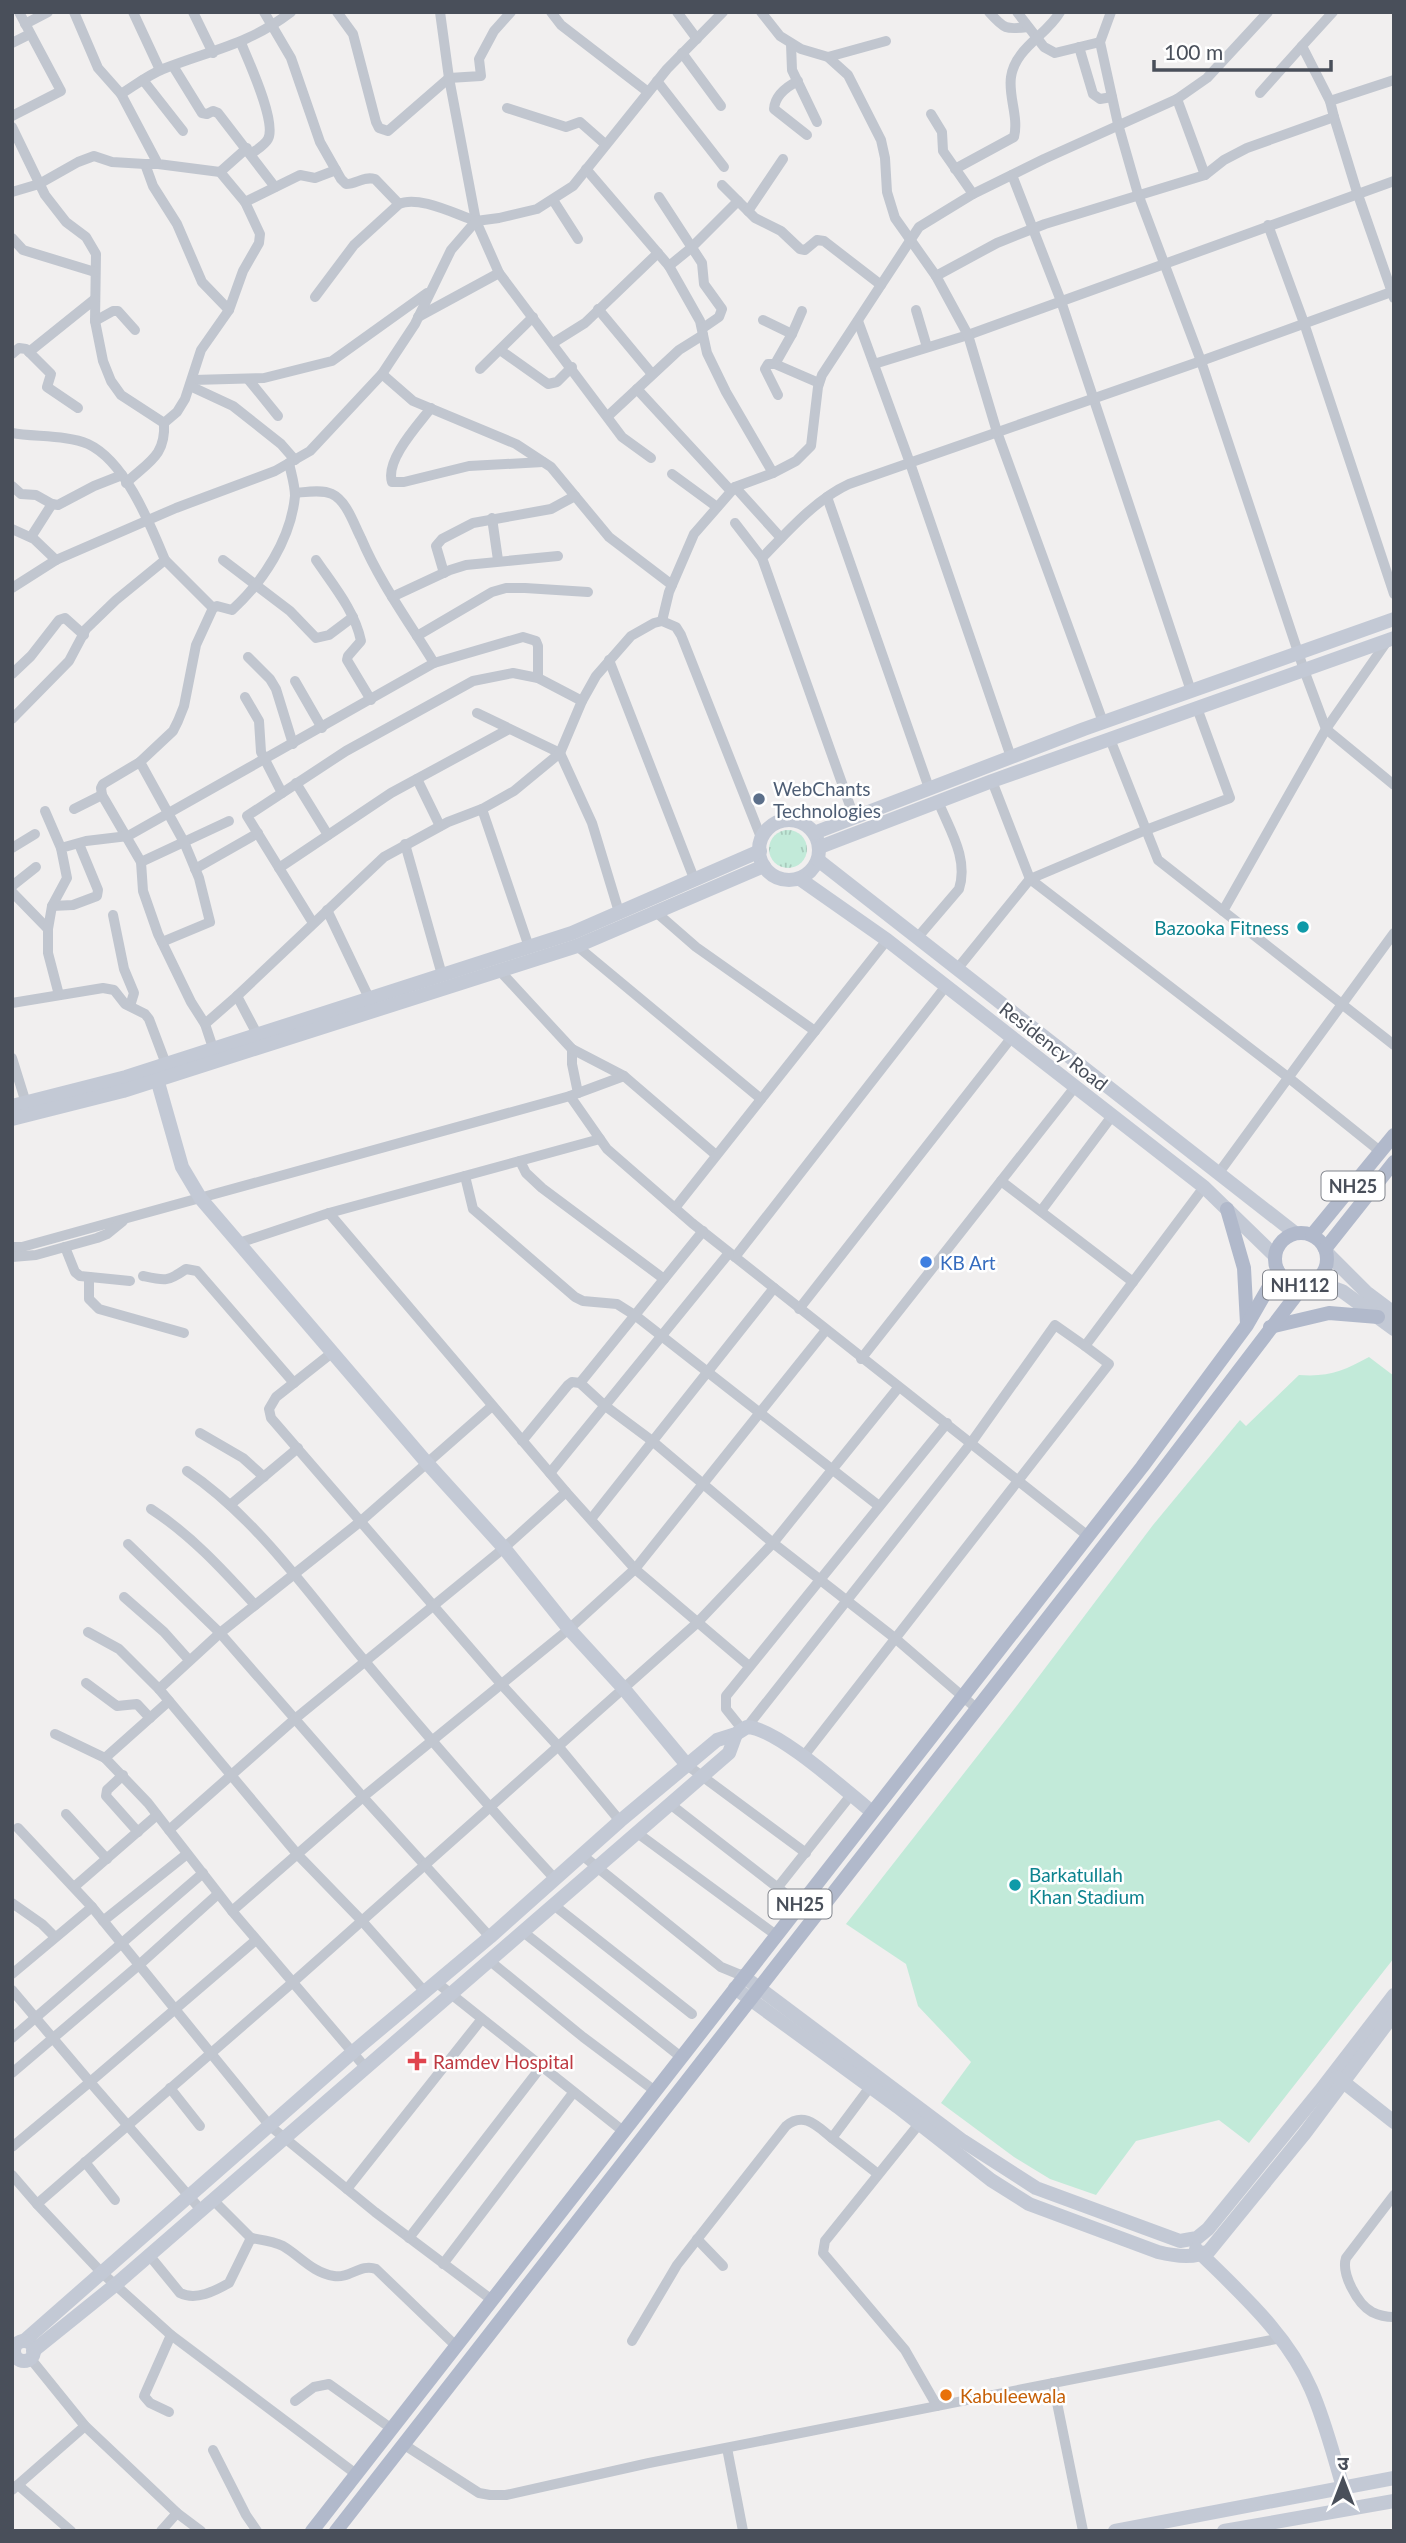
<svg xmlns="http://www.w3.org/2000/svg" width="1406" height="2543" viewBox="0 0 1406 2543" font-family="Lato,'Noto Sans Devanagari',sans-serif">
	<style>
		.grass { fill: url(#grass-tufts) }
		.pitch { fill: #c2ead9 }
		.lines { fill: none; stroke-linecap: round; stroke-linejoin: round }
		.street { stroke: #c1c6cf; stroke-width: 10 }
		.secondary { stroke: #c3c9d5; stroke-width: 14 }
		.primary { stroke: #b1b9cb; stroke-width: 14 }
		.service-dot { fill: #5c6f8a; stroke: #fff; stroke-width: 2.5 }
		.culture-dot { fill: #0f9aa8; stroke: #fff; stroke-width: 2.5 }
		.shop-dot { fill: #3f7fe0; stroke: #fff; stroke-width: 2.5 }
		.health-dot { fill: #e0444e; stroke: #fff; stroke-width: 2.5 }
		.food-dot { fill: #e8710a; stroke: #fff; stroke-width: 2.5 }
		.labels { text-anchor: middle; dominant-baseline: central; stroke-width: 5; stroke-linejoin: round; paint-order: stroke }
		.shield { fill: #fff; stroke: #80848c; stroke-width: 2 }
		.shield-label { font-size: 18px; font-weight: bold; fill: #494f5a }
		.service-label { font-size: 19px; fill: #4e5e75; stroke: #fff; text-anchor: start }
		.culture-label { font-size: 19px; fill: #0d838f; stroke: #fff; text-anchor: end }
		.street-label { font-size: 19px; fill: #494f5a; stroke: #fff }
		.shop-label { font-size: 19px; fill: #366cbe; stroke: #fff; text-anchor: start }
		.health-label { font-size: 19px; fill: #be3a42; stroke: #fff; text-anchor: start }
		.food-label { font-size: 19px; fill: #c56008; stroke: #fff; text-anchor: start }
	</style>
	<defs>
		<pattern id="grass-tufts" width="24" height="20" patternUnits="userSpaceOnUse" patternTransform="scale(1.75)"><rect width="24" height="20" fill="#c2ead9"/><path d="M3 7l-1-3M5 7V3M7 7l1-3M15 17l-1-3M17 17v-4M19 17l1-3" fill="none" stroke="#a8cabc"/></pattern>
	</defs>
	<rect width="100%" height="100%" fill="#f1efef"/>
	<circle class="grass" cx="788" cy="849" r="19"/>
	<path class="pitch" d="M 1369,1357 L 1394,1376 L 1394,1958 L 1249,2143 L 1219,2120 L 1136,2141 L 1096,2195 L 1050,2179 L 1014,2157 L 941,2103 L 971,2062 L 918,2006 L 906,1964 L 846,1924 L 1015,1708 L 1153,1525 L 1240,1420 L 1246,1426 L 1299,1375 C 1330,1377 1343,1371 1369,1357 Z"/>
	<g class="lines">
		<g class="street">
			<polyline points="74,12 98,68 121,94 158,164 220,172 245,202 260,234 259,243 243,271 229,310 201,350 185,399 177,412 164,423"/>
			<polyline points="133,12 160,70"/>
			<polyline points="193,12 213,53"/>
			<path d="M 264,12 L 291,58 L 320,142 L 341,179 L 346,184 C 357,184 363,176 375,179 L 399,204"/>
			<polyline points="337,12 353,34 376,122 379,128 388,131 449,78 481,76 479,59 494,31 511,12"/>
			<polyline points="440,12 449,78 476,221 499,273 622,437 651,458"/>
			<polyline points="551,12 561,25 648,92"/>
			<polyline points="677,12 697,39"/>
			<polyline points="761,12 780,36 801,49 828,57 848,75 881,140 885,158 887,192 895,218 936,276"/>
			<path d="M 989,12 C 1004,29 1006,30 1028,27"/>
			<polyline points="1017,12 1044,47 1055,53 1100,42"/>
			<polyline points="1111,12 1100,42 1118,124 1138,194 1201,361 1304,670 1326,729 1394,785"/>
			<polyline points="25,24 48,12"/>
			<polyline points="12,43 30,34"/>
			<path d="M 241,43 C 248,60 277,122 268,139 C 265,145 256,150 251,154"/>
			<polyline points="791,44 792,70 817,122"/>
			<polyline points="1079,47 1093,94 1100,99 1112,97"/>
			<polyline points="682,53 721,106"/>
			<polyline points="828,57 886,41"/>
			<polyline points="173,66 202,113 207,114 213,111 218,113 275,187"/>
			<polyline points="143,80 183,131"/>
			<polyline points="657,81 724,167"/>
			<path d="M 798,81 C 786,87 775,95 774,109 L 807,135"/>
			<polyline points="1260,93 1302,46"/>
			<path d="M 121,94 C 134,86 148,75 163,69 C 211,50 248,45 291,12"/>
			<polyline points="1177,99 1205,175"/>
			<polyline points="1330,101 1302,46 1333,12"/>
			<polyline points="507,108 566,127 580,122 605,144"/>
			<polyline points="931,114 942,132 943,151 973,194"/>
			<polyline points="12,116 61,91 19,12"/>
			<polyline points="1334,117 1357,192 1394,298"/>
			<polyline points="12,127 45,195 66,222 86,237 96,254 95,321 103,361 111,381 121,395 164,423"/>
			<polyline points="158,164 145,164 153,186 177,224 202,282 229,310"/>
			<polyline points="586,169 669,266 700,321 707,353 726,392 773,473"/>
			<path d="M 955,169 L 1014,137 C 1019,117 1008,96 1011,77 C 1015,48 1047,35 1060,12"/>
			<polyline points="220,172 247,148"/>
			<polyline points="1012,175 1061,301 1191,691"/>
			<polyline points="722,185 755,218 781,231 800,249 805,250 817,240 824,241 881,285"/>
			<polyline points="12,192 39,184 78,162 94,156 112,162 145,164"/>
			<polyline points="659,197 702,263 704,284 722,309 719,317 703,328"/>
			<polyline points="553,200 578,239"/>
			<polyline points="245,202 300,175 315,178 336,170"/>
			<polyline points="748,211 783,159"/>
			<polyline points="1268,225 1304,323 1394,594"/>
			<polyline points="12,238 23,250 95,272"/>
			<polyline points="669,266 691,248 738,201"/>
			<path d="M 315,297 L 354,245 L 399,204 C 418,195 455,214 476,221"/>
			<polyline points="598,309 652,374"/>
			<polyline points="916,310 927,347"/>
			<polyline points="418,317 499,273"/>
			<polyline points="763,320 792,334 775,364"/>
			<polyline points="95,321 113,311 118,311 135,330"/>
			<polyline points="858,321 910,463 1011,757"/>
			<polyline points="792,334 802,311"/>
			<polyline points="553,343 585,323 658,253"/>
			<polyline points="500,350 548,384 557,382 572,367"/>
			<polyline points="29,352 95,299"/>
			<polyline points="12,354 19,348 26,349 51,374 47,387 78,408"/>
			<polyline points="874,364 968,335 1394,181"/>
			<polyline points="480,369 533,317"/>
			<polyline points="382,374 413,401 516,444 551,467 609,537 672,585"/>
			<polyline points="248,379 278,416"/>
			<polyline points="193,380 264,378 332,361 427,293"/>
			<polyline points="190,386 233,406 281,444 295,460"/>
			<polyline points="637,389 731,491"/>
			<polyline points="778,395 765,369 768,364 775,364 819,383"/>
			<path d="M 431,408 C 418,425 385,460 392,482 L 404,482 L 469,466 L 543,462"/>
			<polyline points="608,416 679,350 703,335"/>
			<path d="M 12,433 C 34,437 68,435 88,444 C 125,461 150,524 165,560 L 116,600 L 86,629 L 69,661 L 12,719"/>
			<polyline points="672,474 717,507"/>
			<path d="M 126,483 C 148,462 166,456 164,423"/>
			<polyline points="12,486 21,494 36,495 52,504 58,505 94,486 122,475"/>
			<polyline points="735,487 781,538"/>
			<path d="M 295,493 C 306,492 322,489 332,494 C 347,501 354,525 361,538 C 380,583 409,622 434,663"/>
			<polyline points="827,497 929,788"/>
			<polyline points="492,518 498,560"/>
			<polyline points="735,523 762,558"/>
			<polyline points="12,529 34,539 56,560"/>
			<polyline points="31,537 52,504"/>
			<polyline points="165,560 213,608"/>
			<polyline points="223,560 290,611 316,638 329,635 353,617"/>
			<path d="M 316,560 C 333,585 355,611 361,641 L 348,656 L 347,660 L 371,700"/>
			<polyline points="444,573 436,546 442,539 473,523 551,509 575,496"/>
			<polyline points="12,588 56,560 176,508 275,471 310,451 382,374 415,324 451,250 476,221 499,218 537,209 573,186 667,69 723,12"/>
			<polyline points="392,597 450,570 466,565 558,556"/>
			<polyline points="662,621 669,592 694,534 735,487 773,473 796,461 811,446 818,387 822,375 919,227 973,194 1044,159 1177,99 1207,78 1268,12"/>
			<polyline points="417,636 492,592 506,588 525,588 588,592"/>
			<polyline points="248,657 270,679 276,689 293,744"/>
			<polyline points="609,660 695,881"/>
			<polyline points="12,674 31,656 59,620 65,618 84,635"/>
			<polyline points="295,681 322,728"/>
			<polyline points="245,697 259,721 261,752 282,793"/>
			<polyline points="477,713 560,753 592,823 619,912"/>
			<polyline points="1103,722 997,432 968,335 936,276 997,243 1045,224 1205,175 1224,160 1247,148 1334,117 1330,101 1394,80"/>
			<polyline points="1110,739 1158,860 1394,1045"/>
			<polyline points="140,762 103,784 101,788 102,795 141,862 143,891 158,934 191,1002 205,1024 213,1048"/>
			<polyline points="417,779 440,826"/>
			<polyline points="992,781 1030,879 1289,1078 1381,1152"/>
			<polyline points="296,783 328,835"/>
			<polyline points="74,809 102,795"/>
			<polyline points="482,809 529,947"/>
			<polyline points="45,811 61,848"/>
			<path d="M 854,817 L 762,558 C 787,532 816,499 849,484 L 1201,361 L 1394,291"/>
			<polyline points="405,844 442,975"/>
			<polyline points="12,848 35,834"/>
			<polyline points="141,862 229,821"/>
			<polyline points="279,868 391,793 509,729"/>
			<polyline points="195,869 258,833"/>
			<polyline points="12,886 36,867"/>
			<polyline points="12,892 48,929"/>
			<polyline points="52,906 73,905 97,896 98,890 79,844"/>
			<polyline points="327,910 369,998"/>
			<polyline points="1223,911 1326,729 1388,640"/>
			<polyline points="657,913 696,947 815,1031"/>
			<polyline points="113,915 124,969 134,993 130,1006"/>
			<polyline points="313,923 247,816 346,751 473,681 513,673 538,678 582,701"/>
			<path d="M 918,937 L 959,889 C 969,858 949,829 938,801"/>
			<path d="M 162,942 L 210,922 L 199,878 L 184,842 L 140,762 L 173,731 L 178,721 L 184,706 L 196,645 L 213,608 L 217,606 L 232,610 C 263,582 291,539 295,496 C 295,485 291,473 289,463"/>
			<polyline points="577,946 761,1099"/>
			<polyline points="958,968 1030,879 1146,830 1230,798 1197,708"/>
			<polyline points="500,971 572,1049 572,1064 578,1093"/>
			<polyline points="59,995 48,953 48,929 52,906 67,878 61,848 86,841 128,836 434,663 523,637 536,641 538,646 538,678"/>
			<polyline points="12,1003 103,988 114,990 125,1004 145,1014 149,1019 166,1064"/>
			<polyline points="205,1024 237,996"/>
			<polyline points="257,1034 237,996 384,857 448,822 482,809 514,791 560,753 582,701 596,676 631,636 654,623 662,621 676,627 681,635 762,840"/>
			<polyline points="572,1049 624,1076 716,1155"/>
			<polyline points="12,1058 26,1103"/>
			<polyline points="570,1096 607,1149 692,1223 1088,1536"/>
			<polyline points="520,1161 526,1173 542,1188 664,1279"/>
			<polyline points="1218,1174 1394,933"/>
			<polyline points="465,1176 473,1209 575,1297 583,1301 617,1304 636,1316 879,1506"/>
			<polyline points="1001,1181 1133,1282"/>
			<polyline points="675,1208 887,940"/>
			<polyline points="1041,1211 1112,1116"/>
			<polyline points="329,1213 600,1139"/>
			<polyline points="239,1243 329,1213 566,1492 635,1569 749,1666"/>
			<polyline points="12,1247 22,1247 570,1096 624,1076"/>
			<polyline points="65,1247 75,1272 80,1276 130,1281"/>
			<polyline points="12,1257 36,1255 97,1238 107,1234 123,1221"/>
			<polyline points="735,1257 946,986"/>
			<path d="M 143,1276 C 165,1281 167,1282 186,1269 L 197,1271 L 294,1383"/>
			<polyline points="89,1277 89,1299 99,1309 184,1333"/>
			<polyline points="799,1309 1012,1037"/>
			<polyline points="333,1352 276,1397 269,1409 271,1418 502,1685 558,1746 620,1821"/>
			<polyline points="861,1359 1075,1087"/>
			<polyline points="580,1383 703,1231"/>
			<polyline points="200,1433 243,1458 264,1477"/>
			<polyline points="522,1441 568,1385 572,1382 580,1383 604,1405 651,1440 773,1543 896,1639 976,1708"/>
			<path d="M 187,1471 C 254,1516 307,1591 358,1653 C 422,1730 487,1805 555,1879"/>
			<polyline points="550,1473 729,1253"/>
			<polyline points="230,1505 298,1448"/>
			<path d="M 151,1509 C 191,1535 222,1569 255,1605"/>
			<polyline points="591,1519 774,1288"/>
			<polyline points="128,1544 220,1633 363,1797 490,1937"/>
			<polyline points="124,1597 164,1632 189,1660"/>
			<polyline points="88,1632 119,1649 159,1689 298,1855 362,1921 425,1992"/>
			<polyline points="86,1683 117,1706 137,1704 150,1718"/>
			<polyline points="159,1689 220,1633 361,1521 492,1406"/>
			<polyline points="169,1701 105,1758 148,1803 232,1911 365,2067"/>
			<polyline points="747,1727 971,1443 1055,1325 1085,1346 1204,1187"/>
			<polyline points="742,1729 726,1709 726,1696 947,1423"/>
			<polyline points="55,1734 105,1758"/>
			<polyline points="803,1757 1109,1364 1085,1346"/>
			<polyline points="687,1765 806,1853"/>
			<polyline points="123,1775 107,1790 106,1796 138,1832"/>
			<polyline points="670,1804 800,1905"/>
			<polyline points="66,1814 107,1859"/>
			<polyline points="18,1828 92,1907 270,2126 375,2212 492,2300"/>
			<polyline points="169,1830 296,1718 504,1548 566,1492"/>
			<polyline points="636,1832 776,1935"/>
			<polyline points="582,1855 721,1967 743,1976"/>
			<polyline points="74,1887 157,1815"/>
			<polyline points="778,1887 851,1795"/>
			<polyline points="12,1903 42,1924 54,1936"/>
			<polyline points="555,1906 692,2014"/>
			<polyline points="232,1911 363,1797 569,1629 635,1569 826,1330"/>
			<polyline points="103,1921 187,1854"/>
			<polyline points="522,1931 681,2057"/>
			<polyline points="490,1961 583,2037 655,2091"/>
			<polyline points="12,1974 92,1907"/>
			<polyline points="436,1982 623,2131"/>
			<polyline points="12,1990 90,2082 256,1940"/>
			<polyline points="12,2038 203,1873"/>
			<polyline points="12,2073 139,1965 218,1894"/>
			<polyline points="870,2087 832,2138 878,2174"/>
			<polyline points="170,2088 200,2126"/>
			<polyline points="919,2124 825,2241 823,2253 905,2350 937,2406"/>
			<polyline points="12,2147 90,2082 201,2210"/>
			<polyline points="85,2162 115,2200"/>
			<polyline points="12,2175 37,2204"/>
			<polyline points="347,2189 481,2020"/>
			<path d="M 1394,2195 L 1346,2258 C 1341,2273 1357,2304 1372,2312 C 1378,2315 1387,2317 1394,2317"/>
			<path d="M 251,2238 C 262,2240 273,2241 283,2246 C 300,2256 313,2273 334,2276 C 349,2279 361,2263 376,2269 L 456,2346"/>
			<polyline points="409,2238 541,2067"/>
			<polyline points="697,2239 723,2266"/>
			<path d="M 149,2255 L 180,2293 C 196,2301 215,2291 229,2283 L 251,2238 L 213,2200"/>
			<polyline points="443,2264 573,2093"/>
			<path d="M 632,2341 L 677,2265 L 786,2126 C 804,2111 817,2126 832,2138"/>
			<polyline points="30,2358 85,2426 177,2513 201,2531"/>
			<polyline points="1053,2383 1083,2531"/>
			<polyline points="295,2401 314,2387 329,2384 392,2429"/>
			<polyline points="169,2412 150,2403 144,2396 171,2335"/>
			<polyline points="403,2444 479,2493 490,2495 506,2495 649,2463 1281,2338"/>
			<polyline points="727,2448 743,2531"/>
			<polyline points="213,2450 246,2515 257,2531"/>
			<polyline points="356,2474 171,2335 101,2272 37,2204 292,1983 697,1623 773,1543 898,1388"/>
			<polyline points="18,2485 71,2531"/>
			<polyline points="12,2490 85,2426"/>
			<polyline points="161,2531 177,2513"/>
		</g>
		<g class="secondary">
			<circle cx="789" cy="850" r="30"/>
			<polyline points="814,833 1084,729 1394,619"/>
			<polyline points="820,847 992,781 1394,638"/>
			<polyline points="818,860 1295,1233"/>
			<polyline points="800,879 887,940 1204,1187 1275,1256"/>
			<polyline points="157,1079 182,1167 201,1199 427,1463 504,1548 569,1629 624,1689 687,1765"/>
			<polyline points="12,1106 126,1077 572,933 760,851"/>
			<polyline points="12,1119 123,1091 577,946 764,866"/>
			<polyline points="1327,1253 1366,1292 1394,1313"/>
			<polyline points="1314,1281 1342,1291 1394,1329"/>
			<polyline points="743,1976 963,2141 1036,2188 1180,2241 1197,2238 1208,2229 1320,2091 1394,1995"/>
			<path d="M 735,1988 L 898,2107 L 991,2180 L 1029,2204 L 1158,2252 C 1174,2256 1194,2259 1209,2251 L 1305,2133 L 1394,2014"/>
			<polyline points="1337,2077 1394,2122"/>
			<path d="M 1196,2249 C 1238,2291 1287,2333 1311,2389 C 1325,2421 1333,2454 1343,2487"/>
			<path d="M 24,2341 L 353,2052 L 490,1937 L 620,1821 L 717,1740 L 736,1734 L 747,1727 C 777,1728 846,1791 872,1812"/>
			<circle cx="24" cy="2351" r="10"/>
			<polyline points="33,2351 115,2285 729,1753 736,1734"/>
			<polyline points="1115,2531 1394,2478"/>
			<polyline points="1224,2531 1394,2501"/>
		</g>
		<g class="primary">
			<polyline points="1227,1209 1244,1268 1247,1324"/>
			<circle cx="1301" cy="1259" r="26"/>
			<polyline points="1312,1235 1394,1135"/>
			<polyline points="1325,1249 1394,1162"/>
			<polyline points="1270,1327 1329,1313 1378,1317"/>
			<polyline points="312,2531 1142,1467 1247,1325 1278,1271"/>
			<polyline points="336,2531 1156,1479 1304,1285"/>
		</g>
	</g>
	<circle class="service-dot" cx="759" cy="799" r="7"/>
	<g class="culture-dot">
		<circle cx="1303" cy="927" r="7"/>
		<circle cx="1015" cy="1885" r="7"/>
	</g>
	<circle class="shop-dot" cx="926" cy="1262" r="7"/>
	<path class="health-dot" d="M413.5 2050.5h7v7h7v7h-7v7h-7v-7h-7v-7h7z"/>
	<circle class="food-dot" cx="946" cy="2395" r="7"/>
	<g class="labels">
		<g class="shield">
			<rect x="1321.5" y="1171.5" width="63" height="29" rx="5"/>
			<rect x="1263" y="1270.5" width="74" height="29" rx="5"/>
			<rect x="768.5" y="1889.5" width="63" height="29" rx="5"/>
		</g>
		<g class="shield-label">
			<text x="1353" y="1186">NH25</text>
			<text x="1300" y="1285">NH112</text>
			<text x="800" y="1904">NH25</text>
		</g>
		<g class="service-label">
			<text x="773" y="788">WebChants<tspan x="773" dy="22">Technologies</tspan></text>
		</g>
		<g class="culture-label">
			<text x="1289" y="927">Bazooka Fitness</text>
			<text x="1029" y="1874" text-anchor="start">Barkatullah<tspan x="1029" dy="22">Khan Stadium</tspan></text>
		</g>
		<g class="street-label">
			<text transform="translate(1054 1046) rotate(38)">Residency Road</text>
		</g>
		<g class="shop-label">
			<text x="940" y="1262">KB Art</text>
		</g>
		<g class="health-label">
			<text x="433" y="2061">Ramdev Hospital</text>
		</g>
		<g class="food-label">
			<text x="960" y="2395">Kabuleewala</text>
		</g>
	</g>
	<rect width="1406" height="2543" fill="none" stroke="#494f5a" stroke-width="28"/>
	<g transform="translate(1343 2480)" stroke="#ffffff" stroke-width="5" paint-order="stroke">
	<path d="M0-5L12 26L0 18L-12 26Z" fill="#494f5a"/>
	<text y="-10" font-size="19" font-weight="bold" text-anchor="middle" fill="#494f5a">उ</text>
	</g>
	<path d="M1154 60v10h177v-10" fill="none" stroke="#494f5a" stroke-width="3.5"/>
	<text x="1164" y="60" font-size="21" fill="#494f5a" stroke="#ffffff" stroke-width="5" paint-order="stroke">100 m</text>
</svg>
